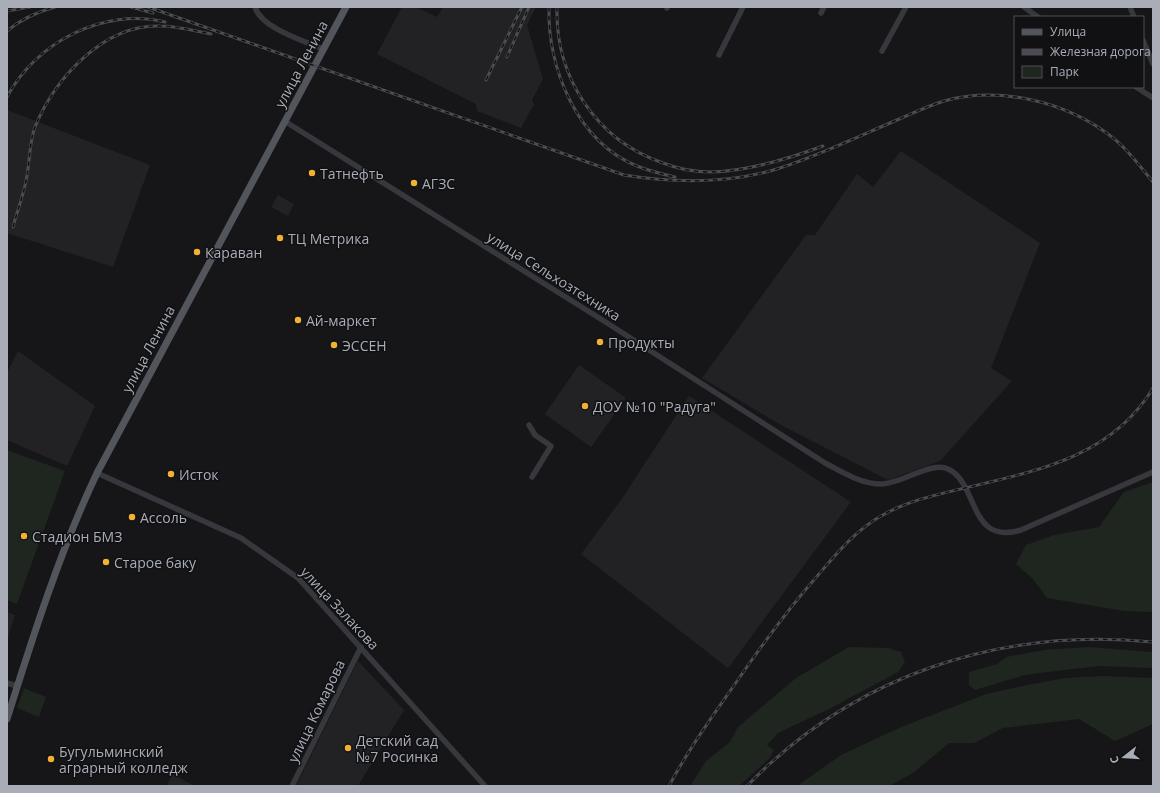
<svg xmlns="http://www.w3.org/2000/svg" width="1160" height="793" viewBox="0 0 1160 793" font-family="'Open Sans',sans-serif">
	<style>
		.built { fill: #222225 }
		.green { fill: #1e261f }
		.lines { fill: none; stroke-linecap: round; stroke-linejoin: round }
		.minor { stroke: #37383d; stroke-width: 5.5 }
		.major { stroke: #53555c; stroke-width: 7 }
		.rail-casing { stroke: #4a4c52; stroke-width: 3 }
		.rail { stroke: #111113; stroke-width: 1.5; stroke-dasharray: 4.5; stroke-linecap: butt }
		.poi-dot { fill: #f2b134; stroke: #111113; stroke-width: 1.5 }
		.labels { text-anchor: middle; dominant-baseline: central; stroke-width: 3; stroke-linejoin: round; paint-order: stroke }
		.street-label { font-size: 14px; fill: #a8adb8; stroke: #111113 }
		.poi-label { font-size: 14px; fill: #a8adb8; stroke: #111113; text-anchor: start }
	</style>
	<rect width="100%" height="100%" fill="#161618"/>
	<g class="built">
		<polygon points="402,7 416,7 437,17 443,7 536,7 527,25 543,79 532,100 534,104 521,128 477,111 476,104 377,54"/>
		<polygon points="7,110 150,165 113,267 7,233"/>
		<polygon points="901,151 1040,243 991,368 1012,381 940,461 888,480 781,425 702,378 806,235 815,235 857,174 873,187"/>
		<polygon points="278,195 294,204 288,216 271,207"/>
		<polygon points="18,351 95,406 67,466 7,440 7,373"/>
		<polygon points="579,365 626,398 591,447 545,414"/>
		<polygon points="689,396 851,502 728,668 581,554 621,500"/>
		<polygon points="7,612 15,615 7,641"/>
		<polygon points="358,661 404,710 358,786 296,786"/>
		<polygon points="172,774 195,786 167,786"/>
	</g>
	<g class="green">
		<polygon points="7,450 65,471 17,604 7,600"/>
		<polygon points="1153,482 1153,612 1124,611 1047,598 1033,579 1016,564 1026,545 1054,535 1099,527 1124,492"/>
		<polygon points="849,647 888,648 901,652 905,662 898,672 831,708 778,733 767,745 774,750 770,758 739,786 690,786 706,761 730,742 738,727 796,678"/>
		<polygon points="1088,647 1153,652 1153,668 1100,666 1064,670 1025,675 975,690 969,685 969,672 997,664 1006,657 1044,650"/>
		<polygon points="1102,676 1153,678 1153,724 1115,741 1079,719 1003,728 974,743 949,743 913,773 889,786 797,786 841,755 899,728 986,694 1027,685 1066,678"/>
		<polygon points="24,688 46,697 39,717 17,708"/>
	</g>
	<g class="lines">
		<g class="minor">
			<path d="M 255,7 C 261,28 304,41 323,49"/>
			<polyline points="1024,7 1038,17"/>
			<polyline points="1130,7 1134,17"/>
			<polyline points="667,8 667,7"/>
			<polyline points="821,13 824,7"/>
			<polyline points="1143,40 1153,64"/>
			<polyline points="882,51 906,7"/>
			<polyline points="719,55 743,7"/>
			<polyline points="1136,87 1153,98"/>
			<path d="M 286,122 L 604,321 L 825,463 C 842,472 861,484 881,484 C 901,484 931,461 948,469 C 979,483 968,546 1021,530 L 1153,472"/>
			<polyline points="529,425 535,435 551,446 532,477"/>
			<polyline points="97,473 241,538 298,578 485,786"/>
			<polyline points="7,683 17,686"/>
			<polyline points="292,786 361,647"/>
		</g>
		<path class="major" d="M 7,719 C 33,636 60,551 97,473 L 346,7"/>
		<g class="rail-casing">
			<g id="rail">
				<polyline points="131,7 153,13"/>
				<path d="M 148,7 L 624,175 C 674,183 727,184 777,169 C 818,156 857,137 897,120 C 913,113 928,106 944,101 C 999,86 1063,101 1108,134 C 1126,147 1139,165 1153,182"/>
				<path d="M 549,7 C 547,67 577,142 637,166 C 649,171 662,174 675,177"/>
				<path d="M 557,7 C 555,77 596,140 663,163 C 678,169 695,172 711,172 C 749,171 788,159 823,146"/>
				<polyline points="7,11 30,7"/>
				<path d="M 7,31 C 21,19 37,12 55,7"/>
				<polyline points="507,57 529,7"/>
				<polyline points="486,80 522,7"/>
				<path d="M 7,97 C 36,42 104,7 165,22"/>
				<path d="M 13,227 C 17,212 23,196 26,181 C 30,163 29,143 35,127 C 55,78 104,24 160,26 C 177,26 195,31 211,34"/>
				<path d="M 669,786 C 688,750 712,717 735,684 C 761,646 788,609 819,574 C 837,553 856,530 881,516 C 907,501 935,495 965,488 C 1036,471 1112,457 1153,388"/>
				<path d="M 747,786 C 854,675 1000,627 1153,642"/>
			</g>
		</g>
		<use href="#rail" class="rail"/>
	</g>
	<g class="poi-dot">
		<circle cx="312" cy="173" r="4"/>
		<circle cx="414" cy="183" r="4"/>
		<circle cx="280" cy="238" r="4"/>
		<circle cx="197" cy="252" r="4"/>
		<circle cx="298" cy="320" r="4"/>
		<circle cx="600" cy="342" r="4"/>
		<circle cx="334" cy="345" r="4"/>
		<circle cx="585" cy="406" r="4"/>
		<circle cx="171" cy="474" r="4"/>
		<circle cx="132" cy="517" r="4"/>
		<circle cx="24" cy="536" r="4"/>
		<circle cx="106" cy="562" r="4"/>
		<circle cx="348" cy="748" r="4"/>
		<circle cx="51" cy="759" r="4"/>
	</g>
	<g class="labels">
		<g class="street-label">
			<text transform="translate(301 64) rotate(-62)">улица Ленина</text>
			<text transform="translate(554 276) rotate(32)">улица Сельхозтехника</text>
			<text transform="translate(148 349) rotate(-62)">улица Ленина</text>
			<text transform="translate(340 608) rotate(47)">улица Залакова</text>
			<text transform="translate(316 711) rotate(-64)">улица Комарова</text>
		</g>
		<g class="poi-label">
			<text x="320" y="173">Татнефть</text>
			<text x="422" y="183">АГЗС</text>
			<text x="288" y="238">ТЦ Метрика</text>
			<text x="205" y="252">Караван</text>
			<text x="306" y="320">Ай-маркет</text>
			<text x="608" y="342">Продукты</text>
			<text x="342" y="345">ЭССЕН</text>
			<text x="593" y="406">ДОУ №10 "Радуга"</text>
			<text x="179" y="474">Исток</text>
			<text x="140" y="517">Ассоль</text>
			<text x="32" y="536">Стадион БМЗ</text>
			<text x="114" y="562">Старое баку</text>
			<text x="356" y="740">Детский сад<tspan x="356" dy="16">№7 Росинка</tspan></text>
			<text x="59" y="751">Бугульминский<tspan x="59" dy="16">аграрный колледж</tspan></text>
		</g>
	</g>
	<rect width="1160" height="793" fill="none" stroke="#a8adb8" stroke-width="16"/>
	<rect x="1014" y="16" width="130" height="72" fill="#111113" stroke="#4d4f55"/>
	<rect x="1022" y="29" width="20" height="6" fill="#53555c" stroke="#4d4f55"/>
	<text x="1050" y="36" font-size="12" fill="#a8adb8">Улица</text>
	<rect x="1022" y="49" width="20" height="6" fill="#4a4c52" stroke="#4d4f55"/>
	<text x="1050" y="56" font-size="12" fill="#a8adb8">Железная дорога</text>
	<rect x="1022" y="66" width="20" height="12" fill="#1e261f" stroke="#4d4f55"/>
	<text x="1050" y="76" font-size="12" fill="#a8adb8">Парк</text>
	<g transform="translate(1124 757) rotate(253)" stroke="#111113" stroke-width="3" paint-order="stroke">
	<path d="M0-3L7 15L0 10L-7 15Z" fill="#a8adb8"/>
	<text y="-6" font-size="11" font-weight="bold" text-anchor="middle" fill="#a8adb8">С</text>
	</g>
</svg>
